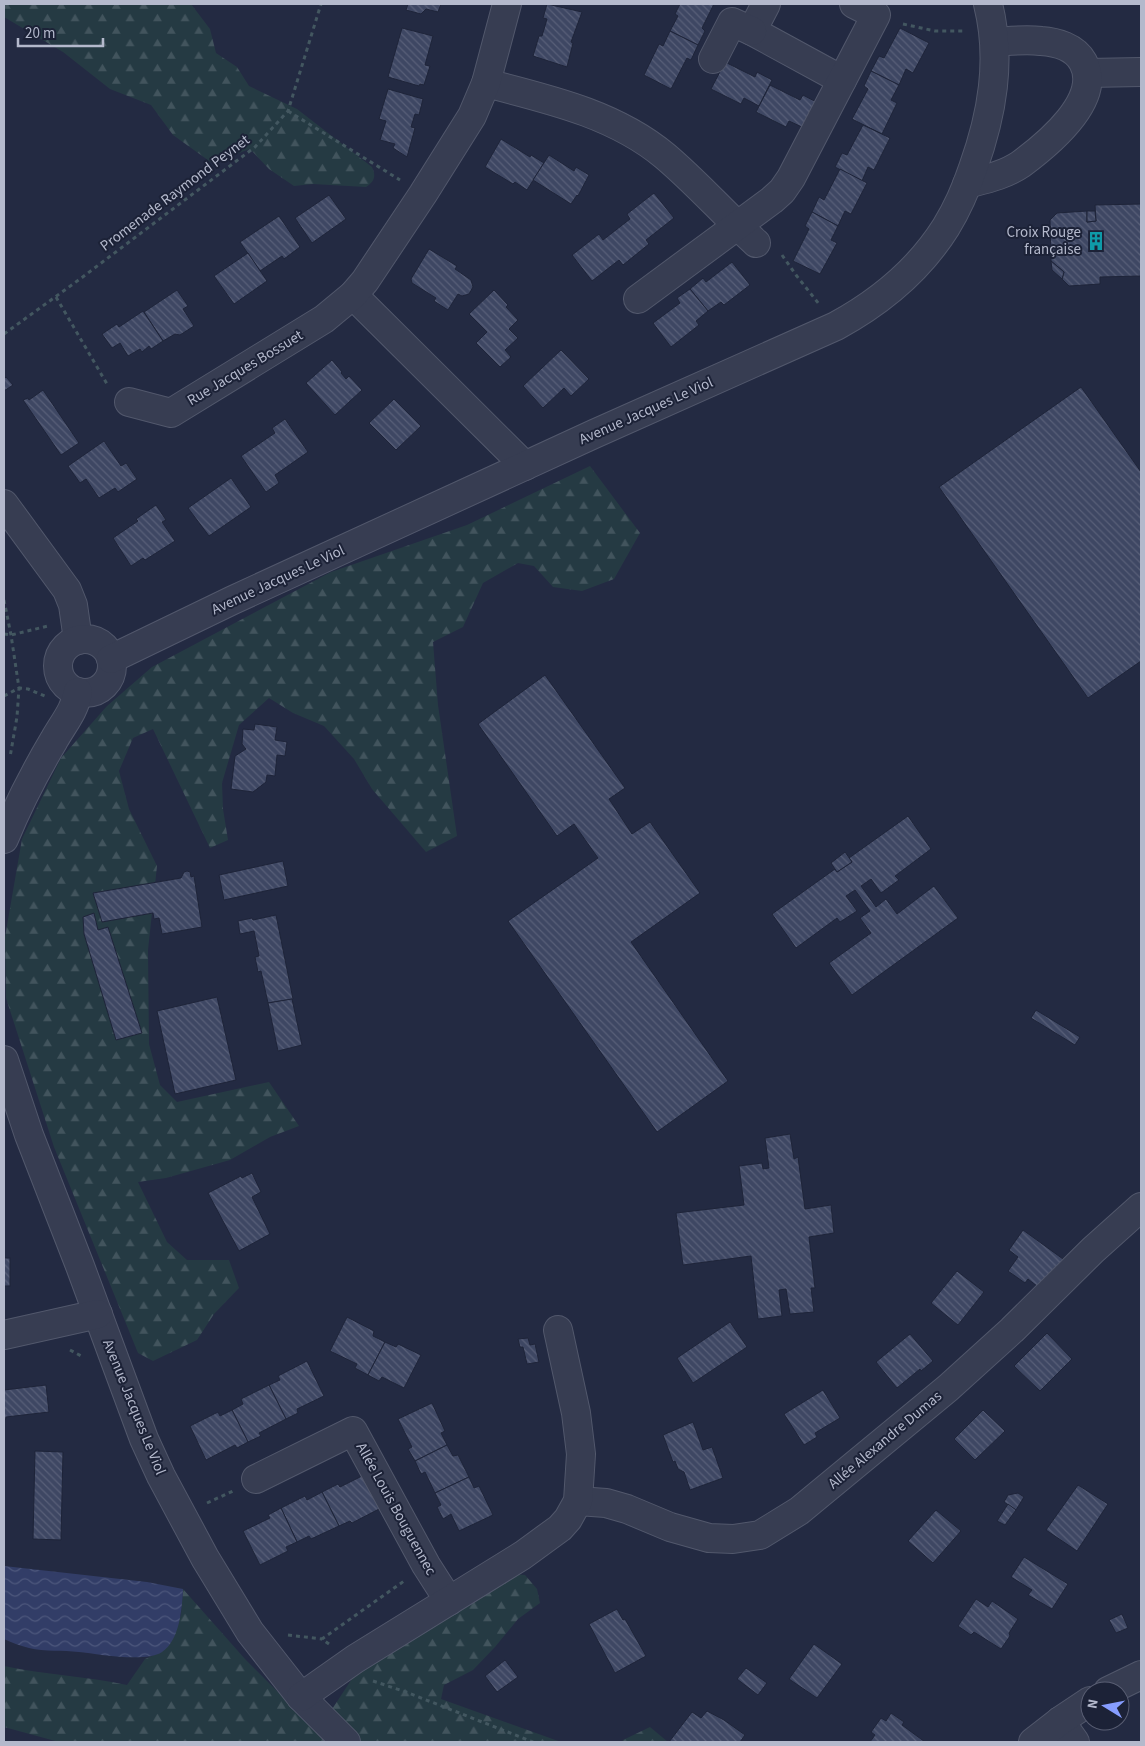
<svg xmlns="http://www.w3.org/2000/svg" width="1145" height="1746" viewBox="0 0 1145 1746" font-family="'Source Sans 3',sans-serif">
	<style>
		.forest { fill: url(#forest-firs) }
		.water { fill: url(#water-waves) }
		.building { fill: url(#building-back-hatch); stroke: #1e2439 }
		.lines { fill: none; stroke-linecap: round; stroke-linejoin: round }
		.street-casing { stroke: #52586c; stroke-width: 30 }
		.path { stroke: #435760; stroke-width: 3; stroke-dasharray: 4 4; stroke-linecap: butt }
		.street { stroke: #373d52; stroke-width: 28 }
		.labels { text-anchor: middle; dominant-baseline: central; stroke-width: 4; stroke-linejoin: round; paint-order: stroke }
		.street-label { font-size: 15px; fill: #b4b9cc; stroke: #1c2237 }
		.poi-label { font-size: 15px; fill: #b4b9cc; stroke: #1c2237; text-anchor: end }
	</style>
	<defs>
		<pattern id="forest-firs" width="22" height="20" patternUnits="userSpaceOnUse" patternTransform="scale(1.25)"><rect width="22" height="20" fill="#253a43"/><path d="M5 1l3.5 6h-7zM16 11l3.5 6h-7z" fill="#42545d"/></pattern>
		<pattern id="water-waves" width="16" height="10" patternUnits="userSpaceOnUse" patternTransform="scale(1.25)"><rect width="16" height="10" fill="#323d67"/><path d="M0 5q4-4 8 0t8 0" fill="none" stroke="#4d577c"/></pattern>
		<pattern id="building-back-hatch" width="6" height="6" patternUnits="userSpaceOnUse" patternTransform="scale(1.25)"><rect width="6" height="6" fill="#3e4763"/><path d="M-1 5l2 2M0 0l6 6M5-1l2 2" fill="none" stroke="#585f78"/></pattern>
	</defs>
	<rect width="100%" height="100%" fill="#232a42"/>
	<g class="forest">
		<path d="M 4,4 L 191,4 L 210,29 L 216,53 L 237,67 L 249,86 L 297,109 L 372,167 C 376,176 375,181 366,187 L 313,184 L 294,186 L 269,169 L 250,149 L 212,163 L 173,135 L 151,105 L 110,89 L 63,52 L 4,17 Z"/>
		<polygon points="590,466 640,533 614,579 582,591 553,587 534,566 518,563 483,583 463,627 433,642 438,705 457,836 426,852 372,789 354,759 324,726 293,713 269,698 239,725 222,783 223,809 228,840 210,848 153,729 133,738 119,771 129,809 157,866 148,950 149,1044 160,1085 177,1102 269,1082 299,1126 270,1137 230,1160 166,1178 138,1182 167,1242 187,1260 229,1260 239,1288 214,1314 197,1340 153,1361 138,1353 54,1147 6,998 5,937 22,839 61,758 107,706 152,667 331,572 467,525"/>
		<path d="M 509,1574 L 525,1575 L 537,1589 L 540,1603 L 518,1619 L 495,1647 L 473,1670 L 444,1685 L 441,1699 L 561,1742 L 59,1742 L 4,1727 L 4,1666 C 45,1675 86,1676 127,1685 L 145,1659 L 161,1652 L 181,1615 L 183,1589 L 245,1659 L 281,1695 L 321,1726 L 361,1665 L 445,1620 Z"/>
		<polygon points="650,1727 668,1742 622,1742 623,1740"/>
	</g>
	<path class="water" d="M 4,1566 L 147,1582 L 183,1589 C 182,1608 180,1640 162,1652 C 145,1663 98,1654 79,1652 C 63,1650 45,1652 29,1648 C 21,1646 12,1643 4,1639 Z"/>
	<g class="building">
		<polygon points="408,4 441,4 438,12 426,9 421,14 406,10"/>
		<polygon points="547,4 582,12 571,42 573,43 567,67 533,56 539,36 542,36 547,19 543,18"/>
		<polygon points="680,4 714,4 702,28 705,31 698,45 670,31 678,16 675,14"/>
		<polygon points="402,28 433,36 425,65 430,66 424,85 420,84 419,86 388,77"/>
		<polygon points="900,28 929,43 913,73 906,69 899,85 871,71 879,56 884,58"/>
		<polygon points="670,31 698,45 691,60 687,58 671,89 644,75 659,44 663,46"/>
		<polygon points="725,62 755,77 757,72 772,80 759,106 744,98 741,104 711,89"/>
		<polygon points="871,71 899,85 891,100 897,103 882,134 852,119 868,89 864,86"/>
		<polygon points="770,85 800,100 803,95 818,103 804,128 789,121 786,127 756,112"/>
		<polygon points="388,89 423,99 419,115 415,114 411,127 415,128 407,157 393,148 395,144 380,140 386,121 379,119"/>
		<polygon points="863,125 890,138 874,170 868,167 862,181 835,167 842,153 847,155"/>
		<polygon points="501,139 530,157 531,155 544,163 527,190 515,182 513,184 485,167"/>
		<polygon points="549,155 574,171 576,167 589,175 578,196 577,195 571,204 533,180"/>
		<polygon points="840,169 867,183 851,214 845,211 838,226 812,212 819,197 824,200"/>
		<polygon points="654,193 674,218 646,240 649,244 623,265 619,260 592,281 572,255 599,234 603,240 630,219 627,214"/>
		<polygon points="329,195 346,219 312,243 295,218"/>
		<polygon points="1141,204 1141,276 1100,277 1100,284 1069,286 1062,279 1064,272 1051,261 1050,220 1057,213 1087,211 1087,222 1096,221 1095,205"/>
		<polygon points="1087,211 1095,211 1096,221 1087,222"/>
		<polygon points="812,212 838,226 831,240 837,243 820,274 793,261 809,229 805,226"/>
		<polygon points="279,216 300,247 284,259 282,256 260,271 240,242"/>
		<polygon points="429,249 457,266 455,269 471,280 473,287 469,294 462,296 458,294 448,310 434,301 436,298 412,283 411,279"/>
		<polygon points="248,253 267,281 234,304 214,276"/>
		<polygon points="1051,261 1064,272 1062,279 1052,270"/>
		<polygon points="732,262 750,285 724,305 721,302 708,311 690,289 703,278 706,282"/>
		<polygon points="690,289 708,311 696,321 699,325 671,347 653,323 680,303 677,298"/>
		<polygon points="177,290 188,306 183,309 194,326 180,335 175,334 163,341 144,312"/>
		<polygon points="494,290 508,305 506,307 518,320 509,329 518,338 505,350 511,357 500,367 476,343 487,332 469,314"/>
		<polygon points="143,311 163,341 151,349 149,346 142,352 140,349 128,356 120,343 112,348 102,334 117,324 119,327"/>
		<polygon points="561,350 589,379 571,396 564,388 543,408 523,386"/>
		<polygon points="332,360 342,372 341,373 346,379 349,376 362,390 335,415 306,383"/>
		<polygon points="6,377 13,385 4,391 4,379"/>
		<polygon points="1081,387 1141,472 1141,661 1088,698 939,487"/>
		<polygon points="43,390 79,443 61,455 23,400 28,398 29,400"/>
		<polygon points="394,399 421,426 396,450 369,423"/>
		<polygon points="285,419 308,452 275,475 279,483 266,492 241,456 275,433 272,428"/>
		<polygon points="104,441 121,466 126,463 137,479 118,492 115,488 99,498 86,479 80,483 68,466"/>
		<polygon points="231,478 251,507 209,536 188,508"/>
		<polygon points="156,505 166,520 162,522 175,541 145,560 143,558 131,566 113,538 138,521 136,519"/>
		<polygon points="545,675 625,788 609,799 632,834 650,822 700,893 631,942 728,1081 657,1132 508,921 598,858 574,824 557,836 478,724"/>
		<polygon points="255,724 277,727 275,740 287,742 285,756 277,755 275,776 267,775 266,782 253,792 231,789 235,756 246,749 242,744 243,729 254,730"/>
		<polygon points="908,816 931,849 895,876 899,880 881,893 871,879 861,886 876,907 886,899 897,914 934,886 958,918 852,995 829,963 871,933 860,918 870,911 855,890 846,896 857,911 840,922 837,918 796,948 772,914 835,869 837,872 852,862 849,858"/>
		<polygon points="845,852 852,862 837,872 831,863"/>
		<polygon points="283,861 288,886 224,900 219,875"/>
		<polygon points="187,871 190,872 191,877 194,876 202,927 162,934 159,918 154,919 153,913 102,922 93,893 181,878 184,872"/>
		<polygon points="94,913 98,930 108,927 142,1033 116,1040 84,934 83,917"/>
		<polygon points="276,915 293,999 268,1003 261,971 258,972 255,957 259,956 254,931 240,934 238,921 252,918 253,920"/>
		<polygon points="217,997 236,1080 175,1094 157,1011"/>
		<polygon points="292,999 302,1045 278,1051 268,1003"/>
		<polygon points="1036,1010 1080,1037 1075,1045 1031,1018"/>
		<polygon points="790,1134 794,1159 798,1157 805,1209 831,1205 834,1233 809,1237 815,1288 811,1288 814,1312 790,1314 786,1289 779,1290 782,1316 758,1319 751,1256 683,1265 676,1213 744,1205 739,1166 762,1163 763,1169 769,1168 765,1138"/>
		<polygon points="252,1173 261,1192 252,1197 270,1234 239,1251 208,1193 241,1176 242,1178"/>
		<polygon points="1023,1230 1063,1259 1042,1290 1028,1279 1025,1283 1008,1271 1018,1257 1009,1250"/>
		<rect x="4" y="1258" width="6" height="28"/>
		<polygon points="957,1271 984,1292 958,1325 931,1303"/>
		<polygon points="347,1317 374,1331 373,1336 385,1342 368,1375 355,1368 357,1364 330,1351"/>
		<polygon points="730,1322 747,1347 693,1383 677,1358"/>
		<polygon points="1047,1333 1072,1359 1040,1391 1014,1366"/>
		<polygon points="910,1334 933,1361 921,1371 920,1369 897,1388 876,1362"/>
		<polygon points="528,1338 530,1345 535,1344 539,1362 527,1364 523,1347 520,1347 518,1339"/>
		<polygon points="385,1342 396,1347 398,1344 421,1355 404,1388 382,1377 379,1381 368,1375"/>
		<polygon points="307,1361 324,1396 297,1409 298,1413 286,1419 269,1385 280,1380 278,1376"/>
		<polygon points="46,1385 49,1412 6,1417 6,1419 4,1419 4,1390"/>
		<polygon points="269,1385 286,1419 259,1433 261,1436 248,1442 232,1410 243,1404 241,1399"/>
		<polygon points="823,1390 840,1418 815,1433 817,1437 804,1445 784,1414"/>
		<polygon points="432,1403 445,1431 441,1433 447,1445 415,1461 408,1449 412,1447 398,1419"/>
		<polygon points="232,1410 248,1442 237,1448 235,1445 206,1460 190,1426 218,1412 220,1416"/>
		<polygon points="983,1410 1005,1431 975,1460 954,1439"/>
		<polygon points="693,1422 703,1450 712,1447 723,1478 690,1490 684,1472 678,1469 675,1461 673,1462 663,1435"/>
		<polygon points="447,1445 453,1456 458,1455 469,1477 435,1493 425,1472 421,1474 415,1461"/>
		<polygon points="35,1451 63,1452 61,1540 33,1539"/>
		<polygon points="364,1475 381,1508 352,1523 350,1521 339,1526 322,1492 338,1484 340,1487"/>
		<polygon points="469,1477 474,1488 479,1486 493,1515 459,1531 451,1514 443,1519 437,1507 441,1505 435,1493"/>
		<polygon points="1078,1485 1108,1504 1077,1551 1046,1530"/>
		<polygon points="322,1492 339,1526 311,1539 309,1536 297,1542 281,1508 305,1496 307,1500"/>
		<polygon points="1018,1493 1024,1497 1016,1510 1004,1502 1008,1495"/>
		<polygon points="1008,1504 1016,1510 1005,1525 997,1521"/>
		<polygon points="281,1508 297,1542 286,1547 288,1551 260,1565 243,1531 270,1518 268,1515"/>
		<polygon points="936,1510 961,1531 933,1563 908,1541"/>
		<polygon points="1024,1557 1068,1584 1052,1609 1028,1595 1032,1590 1011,1577"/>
		<polygon points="976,1599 988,1607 992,1601 1018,1619 1009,1633 1010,1636 1001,1649 974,1632 971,1635 958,1626"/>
		<polygon points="617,1609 623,1620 625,1619 646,1656 615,1673 589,1624"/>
		<polygon points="1122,1614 1128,1628 1116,1633 1109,1620"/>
		<polygon points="814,1644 842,1664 817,1698 789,1679"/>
		<polygon points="505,1660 518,1677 497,1692 485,1676"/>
		<polygon points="746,1668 767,1683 758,1695 737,1679"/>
		<polygon points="707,1711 724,1720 745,1735 740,1742 669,1742 692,1712 701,1718"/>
		<polygon points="891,1713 904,1722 902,1725 925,1742 870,1742 875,1735 871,1732 881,1718 886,1721"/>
	</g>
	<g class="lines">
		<g class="street-casing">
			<g id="street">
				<polyline points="766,4 752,31 842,80"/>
				<polyline points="713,59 732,22 752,31"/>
				<polyline points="1088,73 1141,72"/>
				<path d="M 486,83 C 548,99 615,114 665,156 C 697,183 725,215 756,243"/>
				<path d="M 967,184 C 986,179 1005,175 1021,164 C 1048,144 1103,99 1083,62 C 1075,47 1056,42 1041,41 C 1025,39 1010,41 995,42"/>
				<polyline points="353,295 525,466"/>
				<polyline points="638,299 772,200 782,191 791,178 876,15 854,4"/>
				<polyline points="129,402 171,413 324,319 353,295 365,281 423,194 472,116 486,83 507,4"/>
				<polyline points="4,504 67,590 73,605 78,640"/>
				<circle cx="85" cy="666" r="27"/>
				<path d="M 111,659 L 233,600 L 594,434 L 836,326 C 880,302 919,270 946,227 C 957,209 966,189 973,168 C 992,115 1002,60 988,4"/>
				<path d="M 4,839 C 18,805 35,772 54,740 C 63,724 75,710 78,692"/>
				<polyline points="4,1060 29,1135 80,1266 144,1439 161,1476 205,1558 250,1632 301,1697 346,1742"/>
				<polyline points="4,1335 98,1314"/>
				<polyline points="256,1479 353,1431 426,1565 449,1601"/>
				<polyline points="578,1501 606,1503 627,1509 670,1527 709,1538 733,1539 760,1535 799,1511 948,1388 1012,1330 1093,1250 1141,1207"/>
				<polyline points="1108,1691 1141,1675"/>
				<polyline points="301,1697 355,1659 523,1555 560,1528 568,1519 578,1501 581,1454 576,1413 558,1330"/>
				<polyline points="1060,1721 1075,1742"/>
				<polyline points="1033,1742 1060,1721 1090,1701"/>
			</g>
		</g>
		<g class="path">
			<polyline points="903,24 935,31 966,31"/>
			<polyline points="288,111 400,180"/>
			<polyline points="782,255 796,275 819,304"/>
			<polyline points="56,297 107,384"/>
			<polyline points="4,334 80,279 255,147 288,111 321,4"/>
			<polyline points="4,600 11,635 19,688 17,717 10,757"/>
			<polyline points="4,634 11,635 48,626"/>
			<polyline points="4,696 19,688 28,689 47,697"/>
			<polyline points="70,1350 83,1357"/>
			<polyline points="207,1503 233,1491"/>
			<polyline points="288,1635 322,1639"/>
			<polyline points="329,1644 322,1639 404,1581"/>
			<polyline points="373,1681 406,1692 533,1742"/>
		</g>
		<use href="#street" class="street"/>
	</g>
	<defs>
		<g id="building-bare" transform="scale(1.5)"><path d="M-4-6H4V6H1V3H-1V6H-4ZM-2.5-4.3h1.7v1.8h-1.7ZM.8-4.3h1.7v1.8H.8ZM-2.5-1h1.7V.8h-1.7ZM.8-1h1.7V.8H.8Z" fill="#0f9aa8" stroke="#1c2237" stroke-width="2.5" paint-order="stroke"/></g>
	</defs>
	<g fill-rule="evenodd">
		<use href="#building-bare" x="1096" y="241"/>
	</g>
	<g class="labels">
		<g class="street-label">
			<text transform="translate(175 193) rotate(-37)">Promenade Raymond Peynet</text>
			<text transform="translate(245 368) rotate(-31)">Rue Jacques Bossuet</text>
			<text transform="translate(646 411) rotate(-24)">Avenue Jacques Le Viol</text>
			<text transform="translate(278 580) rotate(-25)">Avenue Jacques Le Viol</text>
			<text transform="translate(134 1407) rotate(68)">Avenue Jacques Le Viol</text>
			<text transform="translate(885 1440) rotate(-40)">Allée Alexandre Dumas</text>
			<text transform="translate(396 1509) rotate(61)">Allée Louis Bouguennec</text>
		</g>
		<g class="poi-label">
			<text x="1081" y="232">Croix Rouge<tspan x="1081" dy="17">française</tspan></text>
		</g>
	</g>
	<rect width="1145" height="1746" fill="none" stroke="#b4b9cc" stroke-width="10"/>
	<g transform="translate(1105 1706) rotate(280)"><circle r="24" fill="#1c2237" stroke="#595e73"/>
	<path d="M0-4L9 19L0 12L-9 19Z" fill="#869dff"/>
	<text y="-8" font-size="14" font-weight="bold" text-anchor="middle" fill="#b4b9cc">N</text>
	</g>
	<path d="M18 38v8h85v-8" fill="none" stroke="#b4b9cc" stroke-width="2.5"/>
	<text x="25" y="38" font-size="15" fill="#b4b9cc" stroke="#1c2237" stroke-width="4" paint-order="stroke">20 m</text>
</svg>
